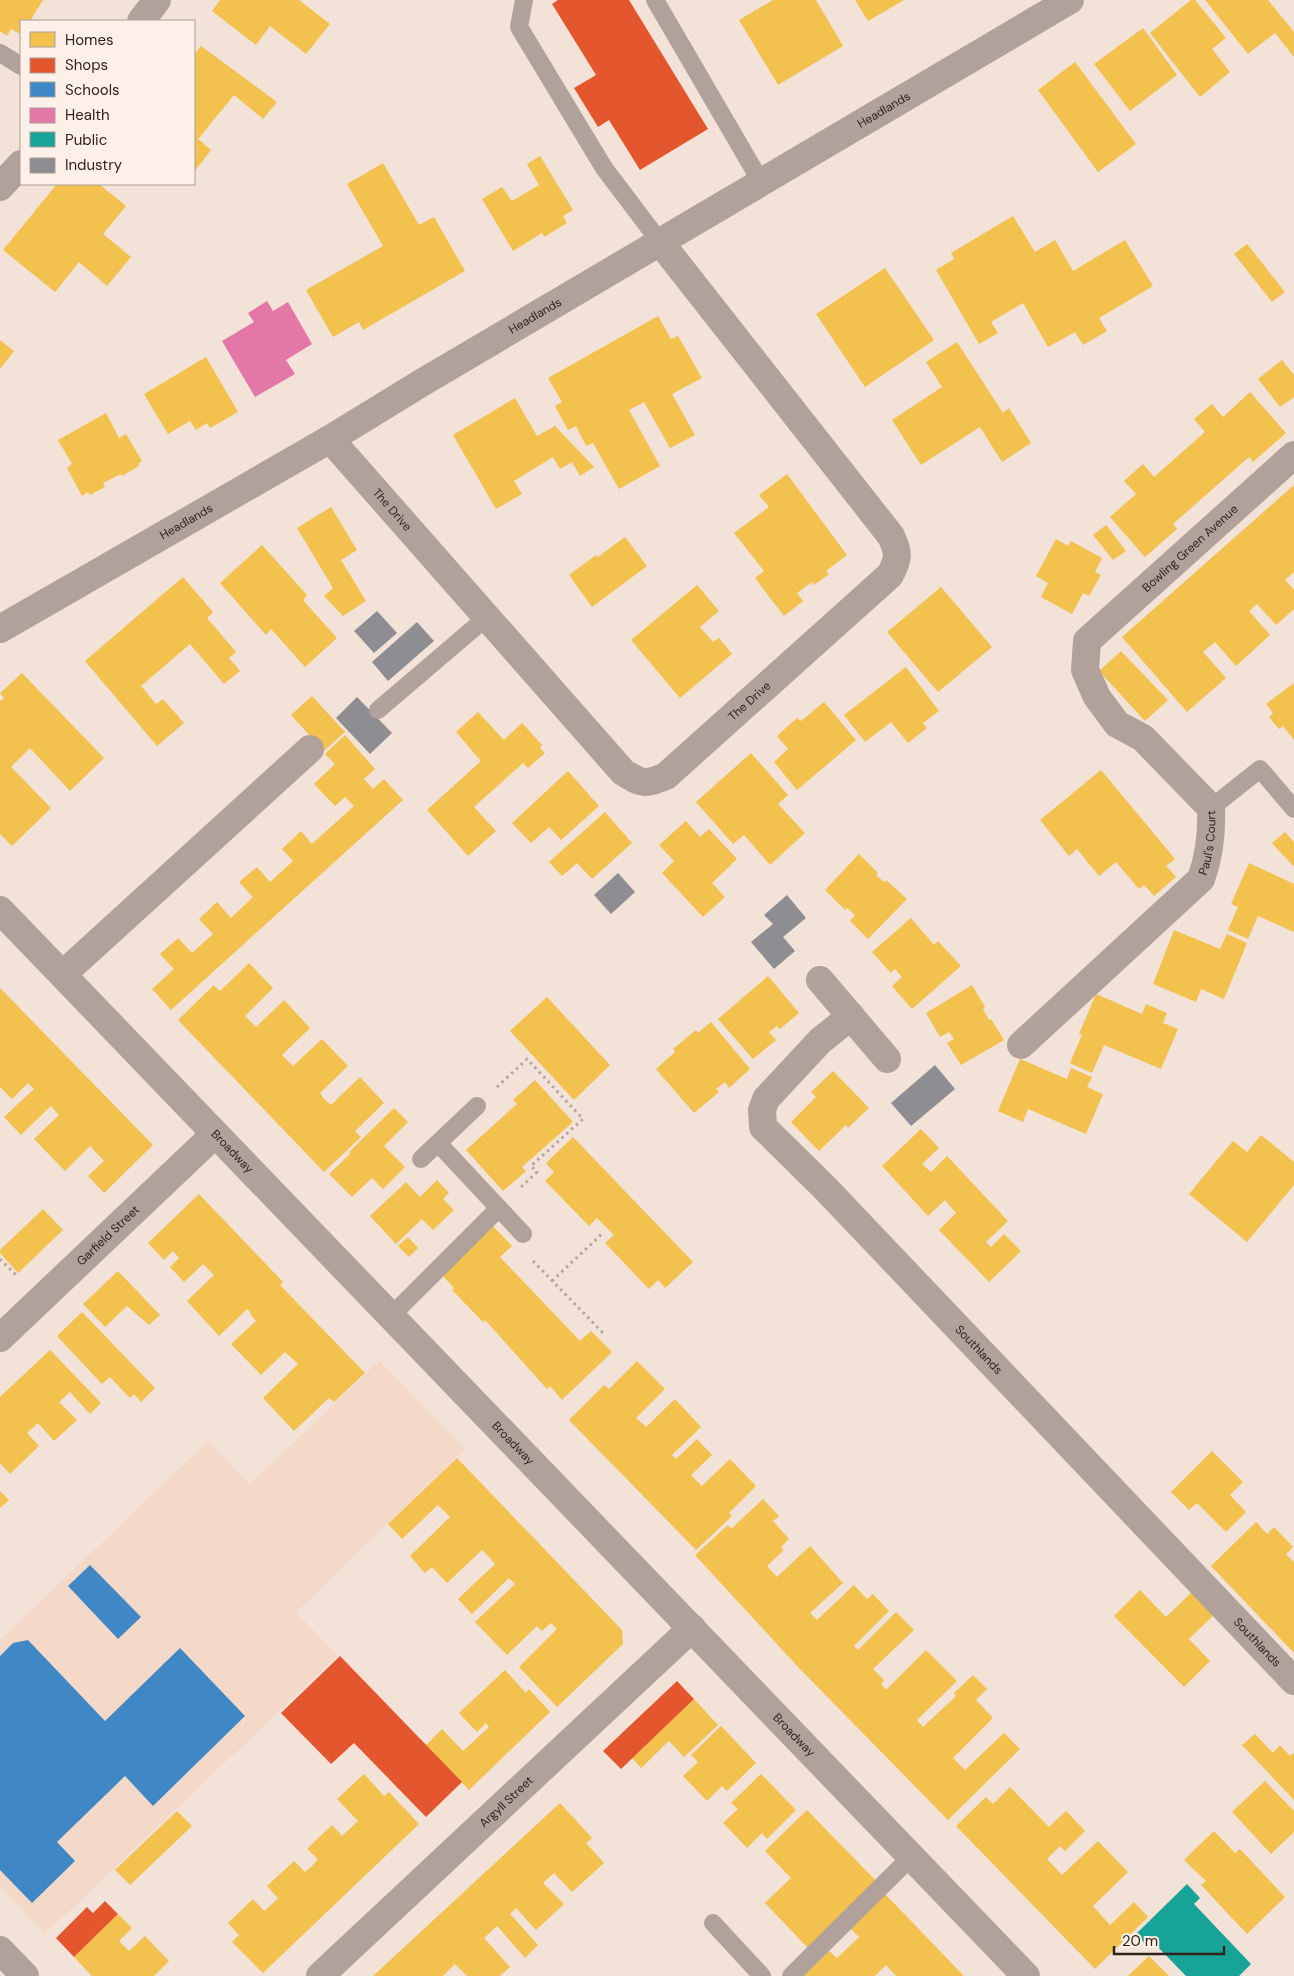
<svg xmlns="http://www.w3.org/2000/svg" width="1294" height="1976" viewBox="0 0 1294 1976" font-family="'DM Sans',sans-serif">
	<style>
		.built { fill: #f5d9c8 }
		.homes { fill: #f2c14e }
		.shops { fill: #e4572e }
		.schools { fill: #3f88c5 }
		.health { fill: #e377a8 }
		.public { fill: #17a398 }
		.industry { fill: #8d8d92 }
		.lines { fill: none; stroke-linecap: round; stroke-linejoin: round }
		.path { stroke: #b3a6a0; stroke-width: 3; stroke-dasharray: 2.5 4; stroke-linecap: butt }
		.service { stroke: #b1a19b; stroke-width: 18 }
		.minor { stroke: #b1a19b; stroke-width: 28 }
		.labels { text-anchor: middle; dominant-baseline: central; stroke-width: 5; stroke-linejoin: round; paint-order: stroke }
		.street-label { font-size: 12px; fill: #2f231c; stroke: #fdf0e8 }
	</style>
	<rect width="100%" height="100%" fill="#f2e2d7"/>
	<polygon class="built" points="379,1361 465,1449 296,1612 338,1655 45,1934 0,1887 0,1640 208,1441 250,1484"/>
	<g class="homes">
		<polygon points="0,0 43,0 30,21 21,21 20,34 11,29 7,36 0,31"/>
		<polygon points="220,0 299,0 330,24 306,54 270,26 256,45 212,11"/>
		<polygon points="773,0 816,0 843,46 778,85 739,20"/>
		<polygon points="855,0 904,0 868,21"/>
		<polygon points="1191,0 1195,0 1226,38 1212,49 1230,72 1200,97 1150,33"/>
		<polygon points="1205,0 1268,0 1294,32 1294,57 1275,33 1248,54"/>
		<polygon points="1143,28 1177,75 1130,111 1094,64"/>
		<polygon points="201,46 277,102 263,119 234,95 198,139 211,150 194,172 194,55"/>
		<polygon points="1075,62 1136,144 1098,172 1038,90"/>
		<polygon points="540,156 573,210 563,216 567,223 544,237 542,233 513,251 482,199 502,187 512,201 539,185 527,164"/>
		<polygon points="383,163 419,225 434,217 465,271 363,330 359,322 333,337 306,290 383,246 347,184"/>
		<polygon points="57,184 99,184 126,206 103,234 131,257 107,286 79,262 55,292 3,250"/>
		<polygon points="1013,216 1035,252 1055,240 1073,271 1125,240 1153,286 1099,318 1107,331 1083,345 1075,332 1048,347 1023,303 991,322 998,333 979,344 936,270 954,259 951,253"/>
		<polygon points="1247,244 1285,292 1272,302 1234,254"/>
		<polygon points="885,268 934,340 865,387 816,314"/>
		<polygon points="658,316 671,339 678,336 702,378 672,394 695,435 670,448 644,402 629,410 660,466 619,489 593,443 586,446 576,426 568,430 555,406 562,402 548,378"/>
		<polygon points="0,340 14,351 0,369"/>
		<polygon points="957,342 1003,413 1009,408 1031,443 1002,462 980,427 921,465 892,420 942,387 926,362"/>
		<polygon points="206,357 238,412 210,428 207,423 196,430 190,421 168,434 144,394"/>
		<polygon points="1282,360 1294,375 1294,397 1280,407 1258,379"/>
		<polygon points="1250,392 1286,433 1253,462 1249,457 1173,524 1177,529 1145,557 1110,517 1136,494 1124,481 1143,464 1154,477 1205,432 1194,419 1212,404 1223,417"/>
		<polygon points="515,398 537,436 555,426 594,467 580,476 572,462 560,469 553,457 514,481 522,494 496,509 453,435"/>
		<polygon points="106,413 119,438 126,434 142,461 138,464 139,466 122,476 121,474 103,483 105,487 90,495 88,492 82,496 67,468 72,464 58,440"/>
		<polygon points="787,474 847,555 826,571 829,574 814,585 812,582 797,593 803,601 784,616 755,578 764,571 734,533 769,507 759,495"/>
		<polygon points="1294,485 1294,572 1285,580 1294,590 1294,609 1276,625 1257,604 1249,611 1270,635 1236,666 1215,642 1203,652 1226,678 1187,712 1122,637"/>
		<polygon points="331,507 357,550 341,560 366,601 343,616 324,596 333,588 297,528"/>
		<polygon points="1106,525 1126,551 1113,560 1093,535"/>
		<polygon points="625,537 647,566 592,607 569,575 596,555 598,557"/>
		<polygon points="1056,539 1068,546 1071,541 1102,558 1095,572 1101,575 1089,596 1083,593 1072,614 1041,597 1048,583 1036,576"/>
		<polygon points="262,545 307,595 303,600 337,638 305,667 271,629 266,635 220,583"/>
		<polygon points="183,577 213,612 207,618 236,652 229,658 240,671 224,684 190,644 141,686 156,704 163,699 184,723 157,746 85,661"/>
		<polygon points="697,585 719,611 700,627 713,642 719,638 732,654 680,698 631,640"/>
		<polygon points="941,587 992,647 938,692 887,632"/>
		<polygon points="1121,651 1168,700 1145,721 1099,671"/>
		<polygon points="906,667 939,711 923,723 927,728 908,743 891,722 865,742 844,715"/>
		<polygon points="22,673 104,758 70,791 30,748 11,767 51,808 12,846 0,834 0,701 4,698 0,693"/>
		<polygon points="1294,683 1294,740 1283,726 1279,729 1269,717 1273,713 1266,704"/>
		<polygon points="312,696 345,732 324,751 291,715"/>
		<polygon points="824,702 856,740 797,790 774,762 788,749 777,736 797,718 801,721"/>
		<polygon points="478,712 504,740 522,723 542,745 540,748 545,753 528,768 523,763 474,807 496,831 468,856 427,810 481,761 456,732"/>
		<polygon points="345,735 375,769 364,779 373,789 384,779 403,800 171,1010 152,989 174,969 160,954 178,938 192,953 213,934 199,919 217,902 231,918 253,897 239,882 257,867 270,882 293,861 282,849 301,831 312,844 354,806 345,797 335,806 314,784 335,764 325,754"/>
		<polygon points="751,753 788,795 778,804 805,833 770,865 744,835 733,844 696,802"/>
		<polygon points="1101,770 1175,859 1166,866 1176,877 1154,896 1144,885 1139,889 1116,862 1099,876 1077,849 1069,856 1040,820"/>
		<polygon points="568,771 599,806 561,840 549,827 531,843 512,823"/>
		<polygon points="605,812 632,843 592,879 577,863 562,876 549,862"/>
		<polygon points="686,821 700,837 709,829 737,859 712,883 725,897 703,917 662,873 674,861 659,845"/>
		<polygon points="1285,832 1294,842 1294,867 1272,843"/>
		<polygon points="859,854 878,873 876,875 884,882 886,880 907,899 868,939 850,921 855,915 847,908 845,910 825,890"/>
		<polygon points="1249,863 1294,884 1294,932 1258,916 1248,939 1228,930 1238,907 1231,904"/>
		<polygon points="911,918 934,945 938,941 961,966 912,1009 892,986 902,977 895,969 891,973 872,952"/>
		<polygon points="1174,930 1220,949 1227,934 1247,943 1224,999 1201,989 1196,1002 1153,984"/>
		<polygon points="249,963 273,988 245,1016 256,1027 284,1000 310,1028 282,1055 293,1066 322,1039 348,1066 320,1093 324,1099 331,1105 360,1077 384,1103 355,1131 361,1137 324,1172 178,1020 214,985 220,991"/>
		<polygon points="768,976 799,1013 780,1029 777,1026 769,1032 776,1040 753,1059 718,1019"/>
		<polygon points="972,985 985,1007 983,1009 989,1020 991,1019 1004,1040 961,1065 947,1043 954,1039 949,1032 940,1037 926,1013"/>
		<polygon points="0,988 153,1145 104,1193 88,1176 104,1161 90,1146 65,1171 34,1139 59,1115 51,1106 21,1135 4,1117 34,1089 28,1083 12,1099 0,1087"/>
		<polygon points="1096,994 1142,1014 1146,1004 1167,1013 1163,1023 1178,1029 1161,1069 1104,1045 1092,1073 1070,1063 1082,1035 1079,1034"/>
		<polygon points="547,997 610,1065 574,1100 510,1031"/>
		<polygon points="711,1022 750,1069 729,1088 725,1082 716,1089 719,1092 694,1113 656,1069 675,1052 673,1049 696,1030 698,1033"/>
		<polygon points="1020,1059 1067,1079 1071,1068 1092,1077 1087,1087 1103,1094 1086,1134 1028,1109 1023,1122 998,1111"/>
		<polygon points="833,1071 869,1108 848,1128 846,1125 819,1151 791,1122 816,1097 811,1092"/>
		<polygon points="535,1080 573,1122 522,1167 526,1171 503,1191 466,1150 517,1104 513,1100"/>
		<polygon points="394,1108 408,1122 384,1146 405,1167 383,1189 372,1178 352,1197 329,1174 350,1154 349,1152"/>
		<polygon points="921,1129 939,1148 922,1164 931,1172 947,1156 1008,1221 986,1242 991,1247 1004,1234 1021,1251 989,1282 939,1230 956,1213 945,1200 928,1216 882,1166"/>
		<polygon points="1261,1135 1294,1162 1294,1185 1247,1242 1189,1194 1233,1141 1247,1152"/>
		<polygon points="573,1137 693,1262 665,1288 658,1280 649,1289 605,1243 614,1235 597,1218 589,1226 545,1181 554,1172 546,1163"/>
		<polygon points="437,1180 449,1193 443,1199 454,1210 433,1230 422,1219 396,1244 370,1216 406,1182 420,1197"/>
		<polygon points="199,1194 283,1282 280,1285 365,1373 334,1402 329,1398 294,1431 263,1398 298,1364 285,1352 261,1375 231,1344 256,1321 250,1314 251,1313 247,1309 219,1336 187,1301 214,1275 203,1264 184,1282 170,1267 179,1258 173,1251 164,1260 148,1243"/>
		<polygon points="43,1209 63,1230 18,1273 0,1253 0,1250"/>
		<polygon points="492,1225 512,1246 500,1257 580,1341 591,1331 612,1352 562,1400 550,1386 547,1389 485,1320 483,1322 452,1290 454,1288 441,1274"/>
		<polygon points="408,1237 418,1248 409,1257 398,1246"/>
		<polygon points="118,1271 160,1315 149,1325 127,1306 105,1327 83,1304"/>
		<polygon points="82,1312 155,1388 141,1402 134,1394 130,1398 110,1377 102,1384 57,1336"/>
		<polygon points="50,1350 101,1403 90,1414 70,1392 59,1402 77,1420 54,1441 38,1423 27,1433 39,1446 10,1474 0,1463 0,1397"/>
		<polygon points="637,1361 665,1389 636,1418 646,1427 675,1399 701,1427 672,1455 676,1459 697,1439 712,1455 691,1475 702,1486 730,1459 756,1486 729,1513 732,1516 696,1550 569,1420 604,1385 609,1389"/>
		<polygon points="1212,1451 1243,1482 1230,1495 1246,1512 1226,1532 1197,1503 1189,1510 1171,1492"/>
		<polygon points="457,1458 622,1630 623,1644 557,1707 519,1667 557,1629 551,1623 542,1631 537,1626 507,1655 475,1622 515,1584 509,1578 472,1614 458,1599 495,1564 488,1556 482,1550 447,1583 432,1567 425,1573 410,1556 450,1517 438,1505 402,1539 388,1524"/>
		<polygon points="0,1491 9,1500 0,1508"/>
		<polygon points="763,1499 779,1516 773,1521 789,1539 781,1547 784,1550 767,1566 777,1577 810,1546 843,1583 810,1613 817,1620 854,1585 867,1599 873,1594 889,1611 854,1646 858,1650 896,1612 914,1630 873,1669 884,1680 881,1684 886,1690 926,1650 957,1681 917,1720 923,1727 956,1696 954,1693 973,1675 987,1689 976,1700 993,1718 953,1758 965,1770 1004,1733 1020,1749 948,1820 798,1667 695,1555 728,1525 731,1529"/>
		<polygon points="1256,1522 1267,1534 1274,1527 1293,1547 1286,1554 1294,1562 1294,1653 1211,1566"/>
		<polygon points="1140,1590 1166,1617 1194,1590 1216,1613 1189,1639 1210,1661 1184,1687 1114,1616"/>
		<polygon points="505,1670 526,1693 529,1689 550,1712 469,1790 426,1745 442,1729 463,1751 489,1727 486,1723 477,1732 459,1713"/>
		<polygon points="694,1699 718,1725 684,1757 669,1741 641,1768 632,1758"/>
		<polygon points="721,1726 756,1763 727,1791 722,1786 707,1801 683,1776 698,1762 691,1755"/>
		<polygon points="1255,1734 1273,1753 1280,1745 1290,1756 1294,1753 1294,1800 1242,1745"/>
		<polygon points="364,1774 384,1796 389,1792 419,1824 263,1973 232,1942 239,1935 228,1923 253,1899 264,1911 272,1904 278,1898 267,1886 294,1861 305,1872 311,1867 318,1859 307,1849 332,1825 342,1836 358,1821 337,1799"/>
		<polygon points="761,1774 796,1810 767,1839 762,1833 747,1848 723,1823 738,1809 731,1803"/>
		<polygon points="1265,1781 1294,1811 1294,1832 1271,1854 1232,1812"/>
		<polygon points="1010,1787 1049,1827 1066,1811 1085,1831 1065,1851 1060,1846 1047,1859 1062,1875 1098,1841 1128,1872 1093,1906 1110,1925 1134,1902 1148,1917 1095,1969 956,1826 986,1797 993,1804"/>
		<polygon points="560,1803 592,1838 586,1843 604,1863 572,1892 554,1873 543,1883 564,1904 536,1930 516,1908 510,1914 538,1945 525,1958 497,1926 484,1938 510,1967 500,1976 467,1976 455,1964 443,1976 373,1976"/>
		<polygon points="807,1810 877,1882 809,1949 765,1903 791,1878 765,1851"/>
		<polygon points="177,1811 192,1826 130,1885 115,1870"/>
		<polygon points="1214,1831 1235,1853 1240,1849 1285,1897 1247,1934 1201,1885 1206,1881 1184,1860"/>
		<polygon points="885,1894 964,1976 896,1976 886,1965 875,1976 803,1976 829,1951 837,1958 859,1937 850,1928"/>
		<polygon points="118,1914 132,1928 119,1941 129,1951 145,1936 169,1961 154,1976 92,1976 74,1957"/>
		<polygon points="1149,1956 1169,1976 1128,1976"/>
	</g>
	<g class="shops">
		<polygon points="558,0 629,0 708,129 640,170 609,120 598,127 574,88 596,75 552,4"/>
		<polygon points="340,1656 462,1782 426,1817 354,1743 331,1764 281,1713"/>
		<polygon points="677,1681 694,1699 621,1769 603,1751"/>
		<polygon points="105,1901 118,1914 74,1957 56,1938 87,1907 93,1913"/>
	</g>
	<g class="schools">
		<polygon points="90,1565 141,1617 118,1639 68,1586"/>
		<polygon points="28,1640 105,1721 180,1648 245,1716 153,1806 125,1776 57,1842 75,1861 32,1903 0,1870 0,1656 13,1643"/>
	</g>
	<polygon class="health" points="267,301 273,311 288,302 312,344 286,360 295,374 255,397 222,341 254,322 248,313"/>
	<polygon class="public" points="1187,1884 1200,1898 1194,1904 1251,1964 1239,1976 1186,1976 1154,1943 1149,1948 1136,1934"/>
	<g class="industry">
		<polygon points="377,611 397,633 374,653 354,631"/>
		<polygon points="417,622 434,641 388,681 372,662"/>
		<polygon points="357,697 392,733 370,754 336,718"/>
		<polygon points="618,873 635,892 611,914 594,895"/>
		<polygon points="787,895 806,918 783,937 795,951 774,969 751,942 773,924 764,915"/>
		<polygon points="935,1065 955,1089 911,1126 891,1103"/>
	</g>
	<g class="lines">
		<g class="path">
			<polyline points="497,1087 527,1059 583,1119 531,1166 537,1172 519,1189"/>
			<polyline points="0,1259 17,1276"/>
			<polyline points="533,1261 604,1334"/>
			<polyline points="552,1281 604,1232"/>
		</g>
		<g class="service">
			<polyline points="524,0 519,27 604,168 660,242"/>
			<polyline points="655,0 761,182"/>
			<polyline points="0,53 21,66"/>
			<polyline points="378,710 487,617"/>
			<polyline points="1211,808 1260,769 1294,809"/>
			<polyline points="438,1143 523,1234"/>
			<polyline points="421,1159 477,1106"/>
			<polyline points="391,1316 499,1208"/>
			<polyline points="713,1923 762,1976"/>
			<polyline points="791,1976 911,1857"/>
		</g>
		<g class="minor">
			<polyline points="141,21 157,0"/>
			<polyline points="0,187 21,164"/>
			<path id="s1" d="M 330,439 L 623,772 C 642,784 645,785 666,776 L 890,575 C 899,558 899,553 891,536 L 660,242"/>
			<path id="s2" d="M 0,629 L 330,439 L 423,382 L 1070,0"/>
			<path id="s3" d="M 0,910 L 1026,1976"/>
			<polyline points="63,974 310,749"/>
			<polyline points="820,980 887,1059"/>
			<path id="s4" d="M 851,1016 L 820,1041 L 766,1099 L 762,1110 L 763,1127 L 825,1188 L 1294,1681"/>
			<path id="s5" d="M 1021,1045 L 1201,879 C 1210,855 1212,833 1211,808 L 1143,738 L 1117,724 L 1097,697 L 1085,670 L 1087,641 L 1294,455"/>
			<path id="s6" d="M 0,1338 L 215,1134"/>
			<polyline points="0,1950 25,1976"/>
			<path id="s7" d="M 320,1976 L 692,1628"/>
		</g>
	</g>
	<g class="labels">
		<g class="street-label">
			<text stroke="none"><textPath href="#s2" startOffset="1025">Headlands</textPath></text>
			<text stroke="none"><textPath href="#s2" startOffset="620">Headlands</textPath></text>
			<text stroke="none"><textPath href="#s1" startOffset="94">The Drive</textPath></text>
			<text stroke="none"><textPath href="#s2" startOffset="215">Headlands</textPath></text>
			<text stroke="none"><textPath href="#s5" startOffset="675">Bowling Green Avenue</textPath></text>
			<text stroke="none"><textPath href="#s1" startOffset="602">The Drive</textPath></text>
			<text stroke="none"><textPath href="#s5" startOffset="282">Paul's Court</textPath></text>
			<text stroke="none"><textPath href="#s3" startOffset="335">Broadway</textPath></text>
			<text stroke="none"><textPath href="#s6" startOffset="149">Garfield Street</textPath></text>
			<text stroke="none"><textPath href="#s4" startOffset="458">Southlands</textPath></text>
			<text stroke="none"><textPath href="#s3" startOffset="740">Broadway</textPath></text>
			<text stroke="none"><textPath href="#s4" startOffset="862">Southlands</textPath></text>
			<text stroke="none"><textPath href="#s3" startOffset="1145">Broadway</textPath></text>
			<text stroke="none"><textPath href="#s7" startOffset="255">Argyll Street</textPath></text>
		</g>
	</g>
	<rect x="20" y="20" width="175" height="165" fill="#fdf0e8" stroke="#ab9e96"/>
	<rect x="30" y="32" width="25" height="15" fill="#f2c14e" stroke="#ab9e96"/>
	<text x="65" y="45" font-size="15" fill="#2f231c">Homes</text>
	<rect x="30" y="58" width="25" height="15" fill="#e4572e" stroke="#ab9e96"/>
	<text x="65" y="70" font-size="15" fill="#2f231c">Shops</text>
	<rect x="30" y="82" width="25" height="15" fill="#3f88c5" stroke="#ab9e96"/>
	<text x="65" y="95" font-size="15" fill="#2f231c">Schools</text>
	<rect x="30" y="108" width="25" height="15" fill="#e377a8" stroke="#ab9e96"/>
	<text x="65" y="120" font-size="15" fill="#2f231c">Health</text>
	<rect x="30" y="132" width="25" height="15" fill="#17a398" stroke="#ab9e96"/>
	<text x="65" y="145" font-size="15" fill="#2f231c">Public</text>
	<rect x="30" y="158" width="25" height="15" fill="#8d8d92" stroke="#ab9e96"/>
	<text x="65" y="170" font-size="15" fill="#2f231c">Industry</text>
	<path d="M1114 1946v8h110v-8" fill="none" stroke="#2f231c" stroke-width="2.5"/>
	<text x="1122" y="1946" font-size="15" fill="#2f231c" stroke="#fdf0e8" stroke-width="4" paint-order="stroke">20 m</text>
</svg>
